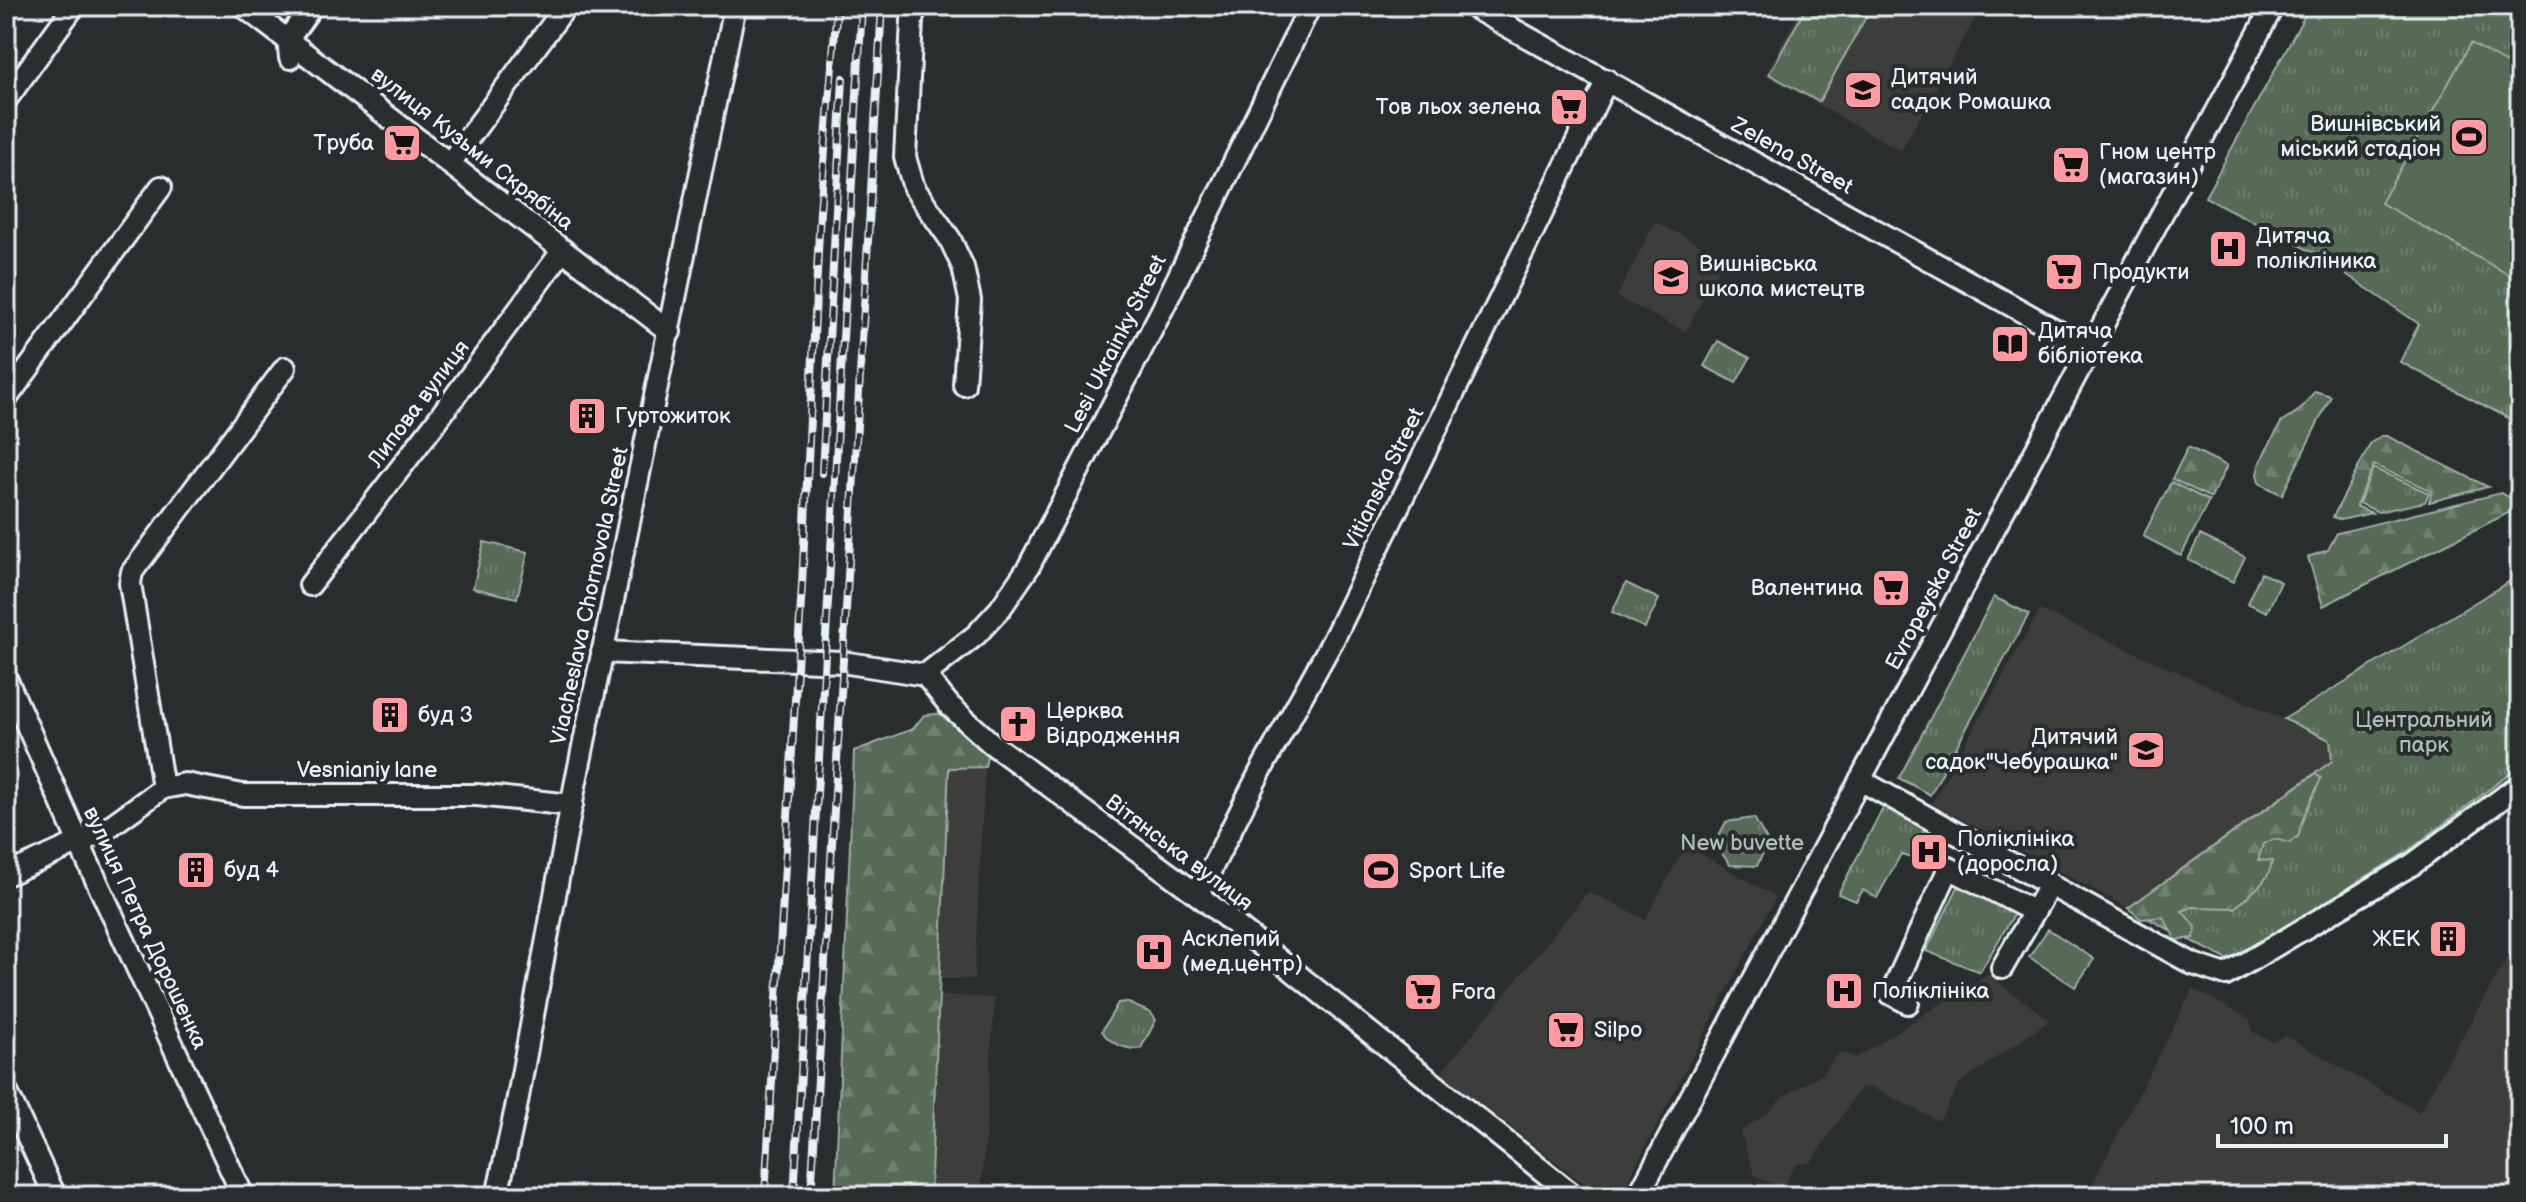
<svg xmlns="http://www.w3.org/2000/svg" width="2526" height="1202" viewBox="0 0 2526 1202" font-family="'Balsamiq Sans',sans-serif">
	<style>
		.built { fill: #3e3c3a }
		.grass { fill: url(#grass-tufts); stroke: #9faea7; stroke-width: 2 }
		.forest { fill: url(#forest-firs); stroke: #9faea7; stroke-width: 2 }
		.pitch { fill: #566a56; stroke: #9faea7; stroke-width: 2 }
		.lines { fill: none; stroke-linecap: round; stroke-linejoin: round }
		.minor-casing { stroke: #e8f1f8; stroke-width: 26 }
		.minor { stroke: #2a2d2e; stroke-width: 20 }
		.rail-casing { stroke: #e8f1f8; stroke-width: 8 }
		.rail { stroke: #2a2d2e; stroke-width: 5; stroke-dasharray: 15; stroke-linecap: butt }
		.labels { text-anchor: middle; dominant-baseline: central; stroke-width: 8; stroke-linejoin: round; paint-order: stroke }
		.poi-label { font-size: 22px; fill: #e8f1f8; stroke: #2a2d2e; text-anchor: start }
		.street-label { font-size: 22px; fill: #e8f1f8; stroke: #2a2d2e }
		.park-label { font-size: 22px; fill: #aebbb7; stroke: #2a2d2e }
	</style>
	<defs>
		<pattern id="grass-tufts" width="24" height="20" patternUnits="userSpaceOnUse" patternTransform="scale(2)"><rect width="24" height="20" fill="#566a56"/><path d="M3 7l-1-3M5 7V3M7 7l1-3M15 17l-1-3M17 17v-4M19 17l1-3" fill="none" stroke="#6e806f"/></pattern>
		<pattern id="forest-firs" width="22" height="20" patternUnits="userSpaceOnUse" patternTransform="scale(2)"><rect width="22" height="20" fill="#566a56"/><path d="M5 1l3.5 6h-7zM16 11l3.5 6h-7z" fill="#6e806f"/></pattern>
	</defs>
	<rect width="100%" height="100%" fill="#2a2d2e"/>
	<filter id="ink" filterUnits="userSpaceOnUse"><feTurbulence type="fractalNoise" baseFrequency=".0125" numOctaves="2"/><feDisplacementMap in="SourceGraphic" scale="16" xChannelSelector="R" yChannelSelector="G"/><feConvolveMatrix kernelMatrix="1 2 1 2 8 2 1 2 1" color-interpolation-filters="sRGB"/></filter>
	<g filter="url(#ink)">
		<g class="built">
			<polygon points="1803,6 1982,6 1901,151 1765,75"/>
			<polygon points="1655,222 1724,257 1686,332 1617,297"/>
			<polygon points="2040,610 2330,740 2333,761 2128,908 1932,803"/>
			<polygon points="985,767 974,979 940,979 949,768"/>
			<polygon points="1686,845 1776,897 1623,1190 1614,1196 1600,1196 1441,1073 1587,893 1602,897 1645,920"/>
			<polygon points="2520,935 2520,1196 2086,1196 2193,989 2250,1019 2252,1031 2272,1042 2286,1036 2419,1112"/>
			<polygon points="1987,974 2050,1020 1960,1083 1939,1121 1871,1087 1861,1088 1810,1163 1798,1164 1792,1170 1783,1188 1755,1176 1740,1132 1769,1112 1782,1097 1822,1074 1838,1054 1846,1053 1856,1058"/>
			<polygon points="939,995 995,998 981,1196 930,1196"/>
		</g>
		<g class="grass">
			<polygon points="1807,6 1872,6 1819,102 1769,74"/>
			<polygon points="2310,6 2520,6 2520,424 2400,362 2419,324 2318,255 2205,197"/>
			<polygon points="1718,341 1750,358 1736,383 1704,366"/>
			<polygon points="2373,468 2429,493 2425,502 2378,512 2359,503"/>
			<polygon points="2171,482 2209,501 2181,556 2143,536"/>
			<polygon points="484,542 528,552 517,598 473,588"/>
			<polygon points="2261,573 2281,582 2267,612 2247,603"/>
			<polygon points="2520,575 2520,766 2408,851 2230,961 2128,908 2332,761 2330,740 2284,719"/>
			<polygon points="1626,583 1659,599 1645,628 1612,612"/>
			<polygon points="1994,597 2029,614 1930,795 1899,778"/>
			<polygon points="1885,804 1926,827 1910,858 1901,854 1877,898 1863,890 1856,901 1838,894"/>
			<polygon points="1754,818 1768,842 1757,866 1730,865 1715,843 1726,822"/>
			<polygon points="1960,883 2016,911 1980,972 1926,951"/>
			<path d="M 1126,1002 L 1151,1013 L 1156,1020 L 1141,1048 C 1127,1051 1109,1043 1102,1031 L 1118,1003 Z"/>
		</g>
		<g class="forest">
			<polygon points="2315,391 2331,396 2282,495 2259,483 2257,474 2260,462 2281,423 2301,409"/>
			<polygon points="2381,436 2387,436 2488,487 2429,502 2432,491 2374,465 2356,506 2372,513 2341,520 2333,517 2371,443"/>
			<polygon points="2188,447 2227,466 2211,498 2172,479"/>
			<polygon points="2501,493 2520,503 2520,519 2514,510 2323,606 2308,557 2328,550 2337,533"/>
			<polygon points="950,713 989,747 985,767 949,768 930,1196 835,1196 854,751 913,729 924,715"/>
			<path d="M 2315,774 L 2321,778 C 2314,797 2301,816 2299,835 L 2291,843 L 2274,839 L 2263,844 L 2258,860 L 2272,861 C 2270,883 2249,894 2235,908 L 2192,907 L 2182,911 L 2196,927 L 2194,938 L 2176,940 L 2163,917 L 2141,919 L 2128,908 Z"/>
		</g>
		<g class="pitch">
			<polygon points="2471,43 2520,71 2520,281 2381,203"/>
			<polygon points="2200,535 2245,557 2233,582 2188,560"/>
			<polygon points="2048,929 2094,959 2075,987 2029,957"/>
		</g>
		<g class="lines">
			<g class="minor-casing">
				<g id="minor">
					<polyline points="243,6 670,332"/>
					<polyline points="916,6 912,20 905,157 914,188 950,239 963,267 970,300 964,385"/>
					<polyline points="1471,6 2090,349"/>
					<polyline points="290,58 288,39 312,6"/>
					<polyline points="6,100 74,6"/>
					<polyline points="450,163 566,6"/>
					<polyline points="6,399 161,187"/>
					<polyline points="310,585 433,426 563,250"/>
					<polyline points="602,652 842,662 925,675 950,706 992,744 1198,895 1574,1196"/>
					<polyline points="925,675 976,635 1000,609 1028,568 1163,308 1310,6"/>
					<polyline points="6,678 79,843 243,1196"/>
					<polyline points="1860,780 2193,964 2226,975 2413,864 2520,785"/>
					<polyline points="163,788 130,583 132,572 285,368"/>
					<polyline points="6,875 102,832 163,788 185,784 243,795 477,795 572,805"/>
					<polyline points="1198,895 1259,774 1333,640 1607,80"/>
					<polyline points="2002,968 2050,884"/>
					<polyline points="1908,1003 1891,994 1949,868 2033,911"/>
					<polyline points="6,1090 55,1196"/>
					<polyline points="497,1196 516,1108 575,786 735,6"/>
					<polyline points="1638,1196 2273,6"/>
				</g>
			</g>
			<use href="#minor" class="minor"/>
			<g class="rail-casing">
				<g id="rail">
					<polyline points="822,473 843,78"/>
					<polyline points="765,1196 802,585 820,211 837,6"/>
					<polyline points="794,1196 862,6"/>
					<polyline points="811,1196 882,6"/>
				</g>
			</g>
			<use href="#rail" class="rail"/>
		</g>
	</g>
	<defs>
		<g id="school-square" transform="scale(2)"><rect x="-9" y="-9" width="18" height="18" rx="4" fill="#ff9aa2" stroke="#2a2d2e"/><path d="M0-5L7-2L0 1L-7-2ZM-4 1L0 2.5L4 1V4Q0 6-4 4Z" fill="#111"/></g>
		<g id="supermarket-square" transform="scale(2)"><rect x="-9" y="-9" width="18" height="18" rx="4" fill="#ff9aa2" stroke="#2a2d2e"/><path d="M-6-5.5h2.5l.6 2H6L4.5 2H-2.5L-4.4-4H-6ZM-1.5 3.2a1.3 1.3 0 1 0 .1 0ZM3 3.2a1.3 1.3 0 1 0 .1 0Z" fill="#111"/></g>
		<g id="stadium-square" transform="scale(2)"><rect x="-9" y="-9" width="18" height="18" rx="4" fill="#ff9aa2" stroke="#2a2d2e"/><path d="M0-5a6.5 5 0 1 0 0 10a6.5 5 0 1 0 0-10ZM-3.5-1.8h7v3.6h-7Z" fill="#111"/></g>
		<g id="hospital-square" transform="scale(2)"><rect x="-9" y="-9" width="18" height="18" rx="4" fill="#ff9aa2" stroke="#2a2d2e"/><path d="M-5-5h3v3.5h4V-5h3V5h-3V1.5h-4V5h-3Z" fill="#111"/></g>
		<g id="library-square" transform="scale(2)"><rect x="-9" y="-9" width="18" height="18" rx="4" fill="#ff9aa2" stroke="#2a2d2e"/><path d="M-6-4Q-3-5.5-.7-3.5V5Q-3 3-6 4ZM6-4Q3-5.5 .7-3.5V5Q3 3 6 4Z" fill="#111"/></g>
		<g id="building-square" transform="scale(2)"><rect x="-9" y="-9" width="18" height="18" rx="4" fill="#ff9aa2" stroke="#2a2d2e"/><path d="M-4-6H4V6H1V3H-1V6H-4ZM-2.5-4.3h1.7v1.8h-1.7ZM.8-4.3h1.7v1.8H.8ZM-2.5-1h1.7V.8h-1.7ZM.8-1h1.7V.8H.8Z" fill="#111"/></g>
		<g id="church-square" transform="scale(2)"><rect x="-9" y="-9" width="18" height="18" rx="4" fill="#ff9aa2" stroke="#2a2d2e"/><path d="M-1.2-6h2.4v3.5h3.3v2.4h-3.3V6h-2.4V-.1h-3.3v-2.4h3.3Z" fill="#111"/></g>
	</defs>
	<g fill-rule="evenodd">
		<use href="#school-square" x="1863" y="90"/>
		<use href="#supermarket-square" x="1569" y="107"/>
		<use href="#stadium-square" x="2469" y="137"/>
		<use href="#supermarket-square" x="402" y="143"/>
		<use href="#supermarket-square" x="2071" y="165"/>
		<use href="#hospital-square" x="2228" y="249"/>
		<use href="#supermarket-square" x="2064" y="272"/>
		<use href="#school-square" x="1671" y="277"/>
		<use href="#library-square" x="2010" y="344"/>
		<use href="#building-square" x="587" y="416"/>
		<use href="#supermarket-square" x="1891" y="588"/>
		<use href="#building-square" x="390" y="715"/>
		<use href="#church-square" x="1018" y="724"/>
		<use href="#school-square" x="2146" y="750"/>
		<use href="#hospital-square" x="1929" y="852"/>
		<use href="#building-square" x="196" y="870"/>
		<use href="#stadium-square" x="1381" y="871"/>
		<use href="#building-square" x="2448" y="939"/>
		<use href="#hospital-square" x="1154" y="952"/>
		<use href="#hospital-square" x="1844" y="991"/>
		<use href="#supermarket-square" x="1423" y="992"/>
		<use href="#supermarket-square" x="1566" y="1030"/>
	</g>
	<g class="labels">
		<g class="poi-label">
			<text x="1891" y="77">Дитячий<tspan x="1891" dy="25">садок Ромашка</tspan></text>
			<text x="1541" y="107" text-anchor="end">Тов льох зелена</text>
			<text x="2441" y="124" text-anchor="end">Вишнівський<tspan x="2441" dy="25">міський стадіон</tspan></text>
			<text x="374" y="143" text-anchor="end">Труба</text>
			<text x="2099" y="152">Гном центр<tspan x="2099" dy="25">(магазин)</tspan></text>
			<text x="2256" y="236">Дитяча<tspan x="2256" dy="25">полікліника</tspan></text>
			<text x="1699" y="264">Вишнівська<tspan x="1699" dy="25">школа мистецтв</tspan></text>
			<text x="2092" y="272">Продукти</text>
			<text x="2038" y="331">Дитяча<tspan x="2038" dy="25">бібліотека</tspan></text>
			<text x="615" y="416">Гуртожиток</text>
			<text x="1863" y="588" text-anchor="end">Валентина</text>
			<text x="1046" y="711">Церква<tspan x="1046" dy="25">Відродження</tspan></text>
			<text x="418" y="715">буд 3</text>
			<text x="2118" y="737" text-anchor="end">Дитячий<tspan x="2118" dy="25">садок"Чебурашка"</tspan></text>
			<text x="1957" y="839">Поліклініка<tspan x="1957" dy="25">(доросла)</tspan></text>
			<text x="224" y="870">буд 4</text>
			<text x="1409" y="871">Sport Life</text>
			<text x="1182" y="939">Асклепий<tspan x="1182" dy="25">(мед.центр)</tspan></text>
			<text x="2420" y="939" text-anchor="end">ЖЕК</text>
			<text x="1872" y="991">Поліклініка</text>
			<text x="1451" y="992">Fora</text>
			<text x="1594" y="1030">Silpo</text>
		</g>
		<g class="street-label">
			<text transform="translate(472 149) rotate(38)">вулиця Кузьми Скрябіна</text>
			<text transform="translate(1792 156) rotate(29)">Zelena Street</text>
			<text transform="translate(1116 344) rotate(-63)">Lesi Ukrainky Street</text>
			<text transform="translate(419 404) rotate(-53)">Липова вулиця</text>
			<text transform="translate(1384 479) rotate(-64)">Vitianska Street</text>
			<text transform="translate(1934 589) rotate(-62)">Evropeyska Street</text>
			<text transform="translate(590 596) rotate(-78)">Viacheslava Chornovola Street</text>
			<text x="367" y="770">Vesnianiy lane</text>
			<text transform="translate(1179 853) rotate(37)">Вітянська вулиця</text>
			<text transform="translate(145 928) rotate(65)">вулиця Петра Дорошенка</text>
		</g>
		<g class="park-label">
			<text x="2424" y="720">Центральний<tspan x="2424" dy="25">парк</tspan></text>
			<text x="1742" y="843">New buvette</text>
		</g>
	</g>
	<rect width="2526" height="1202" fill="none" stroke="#2a2d2e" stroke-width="32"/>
	<rect x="16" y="16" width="2494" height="1170" fill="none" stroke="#e8f1f8" stroke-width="3" filter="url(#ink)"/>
	<path d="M2218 1134v12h228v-12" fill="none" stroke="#e8f1f8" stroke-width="4"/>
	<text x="2230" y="1134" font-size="24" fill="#e8f1f8" stroke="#2a2d2e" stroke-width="6" paint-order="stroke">100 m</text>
</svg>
